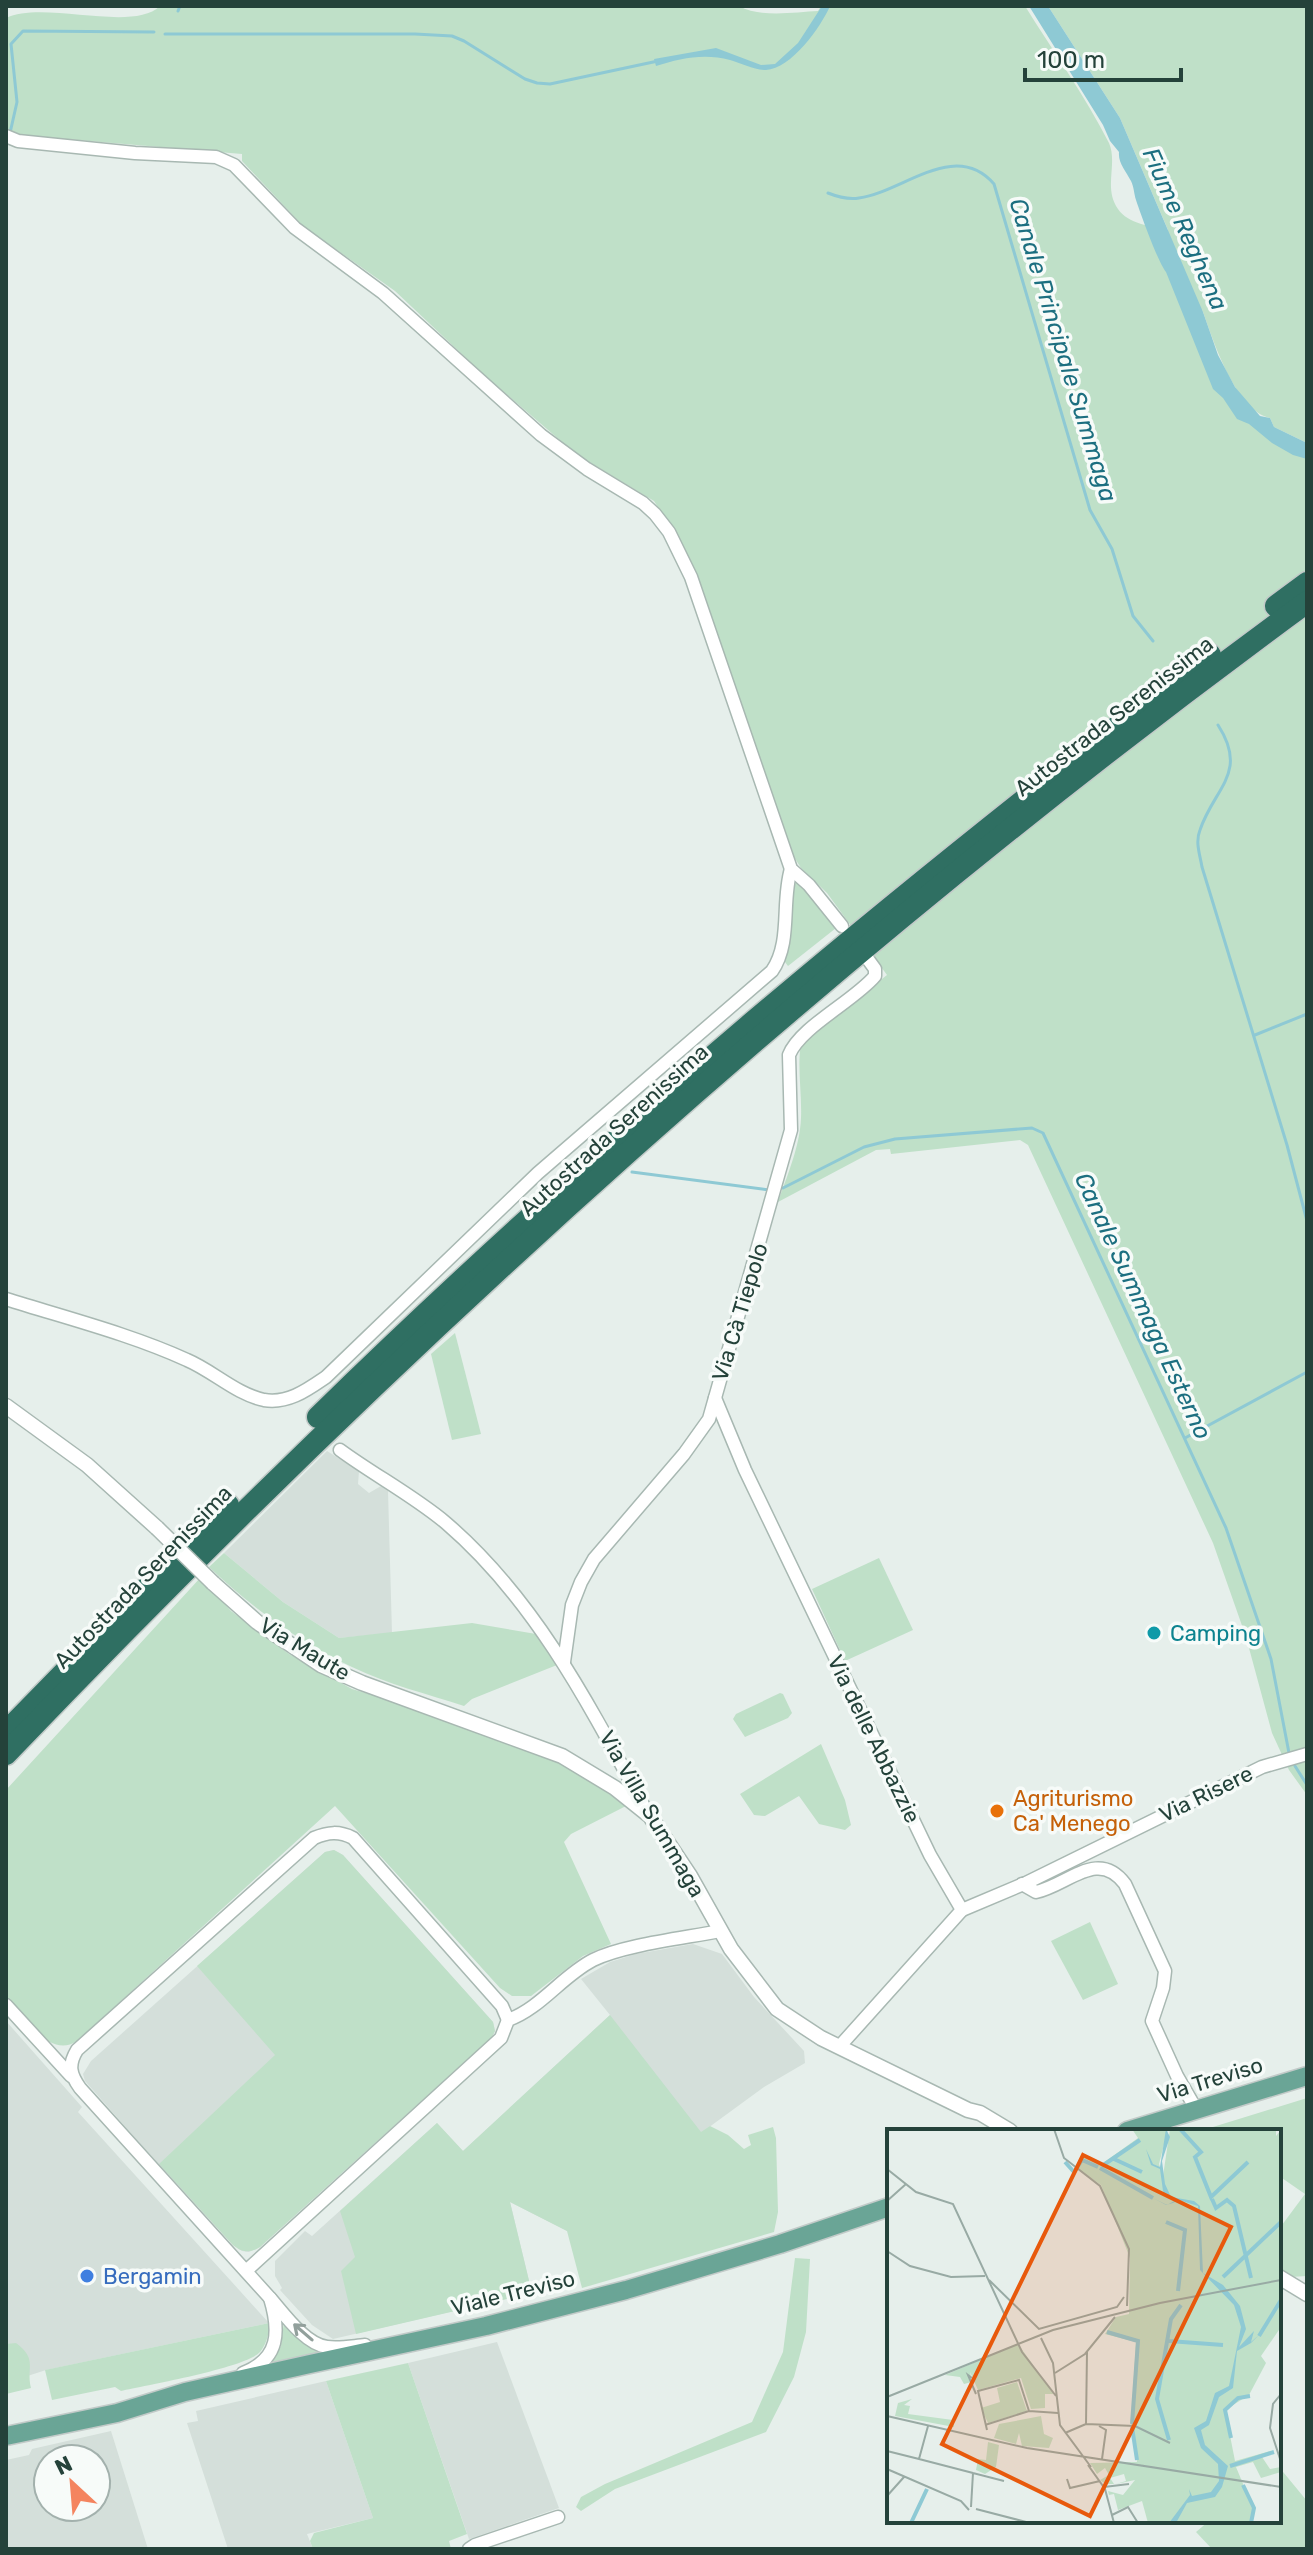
<svg xmlns="http://www.w3.org/2000/svg" width="1313" height="2555" viewBox="0 0 1313 2555" font-family="Rubik,sans-serif">
	<style>
		.built { fill: #d4dfda; fill-rule: evenodd }
		.green { fill: #bfe0c8 }
		.water { fill: #8ec9d4 }
		.lines { fill: none; stroke-linecap: round; stroke-linejoin: round }
		.stream { stroke: #8ec9d4; stroke-width: 3 }
		.minor-casing { stroke: #a8b8b2; stroke-width: 15 }
		.tertiary-casing { stroke: #a8b8b2; stroke-width: 17 }
		.primary-casing { stroke: #c2cac8; stroke-width: 21 }
		.motorway-casing { stroke: #c2cac8; stroke-width: 25 }
		.minor { stroke: #fff; stroke-width: 12 }
		.tertiary { stroke: #fff; stroke-width: 14 }
		.primary { stroke: #6aa596; stroke-width: 18 }
		.motorway { stroke: #2f6f62; stroke-width: 22 }
		.tertiary-bridge-casing { stroke: #a8b8b2; stroke-width: 17; stroke-linecap: butt }
		.tertiary-bridge { stroke: #fff; stroke-width: 14 }
		.oneway { stroke: #92a09c }
		.culture-dot { fill: #0f9aa8; stroke: #f7fbf9; stroke-width: 3 }
		.food-dot { fill: #e8710a; stroke: #f7fbf9; stroke-width: 3 }
		.shop-dot { fill: #3f7fe0; stroke: #f7fbf9; stroke-width: 3 }
		.labels { text-anchor: middle; dominant-baseline: central; stroke-width: 7; stroke-linejoin: round; paint-order: stroke }
		.street-label { font-size: 22px; fill: #24423a; stroke: #f7fbf9 }
		.culture-label { font-size: 22px; fill: #0d838f; stroke: #f7fbf9; text-anchor: start }
		.food-label { font-size: 22px; fill: #c56008; stroke: #f7fbf9; text-anchor: start }
		.shop-label { font-size: 22px; fill: #366cbe; stroke: #f7fbf9; text-anchor: start }
		.water-label { font-size: 24px; font-style: italic; fill: #1c6f80; stroke: #f7fbf9 }
		.inset-river { fill: none; stroke: #8ec9d4; stroke-width: 4 }
		.inset-road { fill: none; stroke: #98aaa4; stroke-width: 2 }
		.view { fill: #e8590c; fill-opacity: 0.15; stroke: #e8590c; stroke-width: 4 }
		.inset-edge { fill: none; stroke: #24423a; stroke-width: 4 }
	</style>
	<rect width="100%" height="100%" fill="#e6efeb"/>
	<g class="built">
		<polygon points="327,1451 359,1471 358,1484 369,1493 381,1486 388,1491 392,1633 339,1638 283,1602 224,1553"/>
		<polygon points="334,1850 343,1855 493,2022 495,2031 492,2037 260,2247 249,2252 242,2251 232,2244 136,2139 85,2081 83,2074 91,2061 325,1852"/>
		<polygon points="693,1944 722,1954 754,1997 804,2051 805,2063 764,2087 567,2231 510,2202 532,2293 333,2339 312,2325 280,2290 282,2288 275,2276 275,2261 305,2231 312,2236 437,2123 463,2151 610,2015 581,1979 610,1962 636,1954"/>
		<polygon points="6,2021 82,2107 78,2112 269,2323 46,2370 6,2383"/>
		<polygon points="497,2342 559,2508 469,2539 408,2363"/>
		<polygon points="326,2381 373,2518 307,2534 313,2549 228,2549 187,2423 198,2421 196,2411"/>
		<path d="M 111,2431 L 148,2549 L 6,2549 L 6,2460 L 29,2455 L 32,2449 ZM 96,2459 L 96,2507 L 48,2507 L 48,2459 Z"/>
	</g>
	<g class="green">
		<path d="M 160,6 L 739,6 C 760,18 795,12 818,11 L 821,6 L 1025,6 C 1053,51 1085,96 1109,143 C 1118,164 1103,188 1118,209 C 1128,224 1151,226 1168,230 L 1120,118 L 1048,6 L 1307,6 L 1307,443 L 1274,427 L 1270,418 C 1235,410 1213,340 1202,309 L 1217,386 L 1307,451 L 1307,1795 L 1289,1770 L 1272,1733 L 1246,1637 L 1213,1543 L 1028,1145 L 1020,1140 L 891,1154 L 890,1149 L 876,1150 L 778,1202 C 787,1176 800,1146 801,1118 C 802,1092 797,1068 801,1043 L 887,975 L 827,893 L 801,868 L 794,857 L 677,537 L 654,501 L 576,454 L 483,374 L 395,291 L 303,226 L 242,161 L 242,154 L 19,135 L 6,132 L 6,18 C 44,0 132,33 160,6 Z"/>
		<polygon points="800,882 836,928 788,966 785,962 789,890 793,884"/>
		<polygon points="455,1333 481,1434 452,1440 431,1354"/>
		<path d="M 224,1553 L 283,1602 L 339,1638 L 472,1623 L 536,1634 L 557,1665 L 472,1699 L 464,1706 C 427,1694 387,1684 352,1667 C 299,1642 251,1607 209,1567 Z"/>
		<polygon points="879,1558 913,1630 845,1661 812,1589"/>
		<path d="M 201,1577 L 231,1611 L 289,1654 L 352,1689 L 399,1703 L 541,1753 L 588,1777 L 626,1806 L 571,1834 L 564,1842 L 611,1944 L 583,1956 L 531,1996 L 512,1996 L 500,1988 L 335,1806 L 77,2041 C 49,2060 23,2015 6,1996 L 6,1790 Z"/>
		<polygon points="780,1693 783,1694 792,1713 788,1718 745,1737 733,1719 736,1714"/>
		<polygon points="821,1744 845,1800 851,1825 845,1830 819,1824 799,1796 765,1816 754,1815 740,1794"/>
		<path d="M 334,1850 L 343,1855 L 493,2022 L 495,2031 L 492,2037 L 260,2247 C 250,2254 240,2252 232,2244 L 159,2164 L 275,2055 L 197,1966 L 325,1852 Z"/>
		<polygon points="1090,1922 1118,1984 1083,2000 1051,1941"/>
		<polygon points="610,2015 701,2132 710,2126 728,2135 744,2149 751,2145 748,2135 773,2127 776,2138 778,2212 774,2232 582,2288 567,2231 510,2202 532,2293 356,2334 341,2271 355,2257 340,2211 437,2123 463,2151"/>
		<polygon points="1307,2098 1307,2276 1290,2277 1279,2271 1279,2229 1305,2194 1279,2176 1279,2131 1200,2131"/>
		<polygon points="795,2258 810,2259 806,2332 794,2377 766,2432 615,2489 581,2511 576,2507 581,2497 605,2484 752,2422 783,2352"/>
		<polygon points="284,2321 301,2340 320,2354 269,2365 281,2346"/>
		<path d="M 269,2323 C 270,2332 266,2345 260,2352 C 246,2368 147,2385 121,2391 L 115,2387 L 52,2400 L 45,2370 Z"/>
		<path d="M 16,2343 C 38,2359 26,2368 31,2388 L 6,2394 L 6,2344 Z"/>
		<polygon points="408,2363 467,2534 449,2541 451,2549 313,2549 310,2541 314,2533 373,2518 326,2381"/>
		<polygon points="1279,2467 1307,2501 1307,2549 1212,2549 1196,2532 1209,2521 1279,2521"/>
	</g>
	<g class="water">
		<path d="M 822,6 L 830,6 C 821,27 791,69 766,70 C 754,70 741,63 730,60 C 705,53 680,58 656,66 L 654,59 L 716,48 L 761,65 L 775,64 L 798,43 Z"/>
		<path d="M 1029,6 L 1048,6 L 1120,118 L 1203,312 L 1218,355 L 1235,387 L 1260,416 L 1270,418 L 1274,427 L 1307,443 L 1307,459 L 1293,455 L 1272,443 L 1249,424 L 1237,419 L 1223,398 L 1213,389 L 1166,272 C 1158,262 1141,215 1136,200 C 1134,194 1134,187 1131,181 C 1126,171 1118,163 1119,152 L 1110,141 L 1103,125 Z"/>
	</g>
	<g class="lines">
		<g class="stream">
			<polyline points="178,11 180,6"/>
			<polyline points="165,34 415,34 452,36 464,41 525,79 537,83 550,84 658,61"/>
			<polyline points="10,133 17,102 11,44 23,31 154,32"/>
			<path d="M 828,193 C 838,197 848,200 859,198 C 903,192 955,139 994,184 L 1090,510 L 1112,549 L 1133,616 L 1153,641"/>
			<path d="M 1218,725 C 1249,773 1214,788 1200,830 C 1195,842 1200,855 1202,867 L 1287,1145 L 1307,1221"/>
			<polyline points="1255,1035 1307,1014"/>
			<polyline points="632,1172 769,1190"/>
			<polyline points="783,1188 864,1147 895,1139 1032,1128 1043,1133 1226,1528 1271,1659 1289,1753"/>
			<polyline points="1185,1438 1307,1372"/>
			<polyline points="1295,1766 1307,1785"/>
		</g>
		<g class="minor-casing">
			<g id="minor">
				<polyline points="6,136 18,141 135,153 216,157 234,165 295,228 383,293 541,435 587,469 643,503 655,514 669,532 691,577 791,869 809,885 842,926"/>
				<path d="M 6,1299 C 66,1318 130,1334 187,1360 C 213,1371 236,1394 264,1400 C 288,1404 307,1390 326,1377 L 538,1173 L 772,971 C 792,942 781,902 791,869"/>
				<polyline points="715,1398 745,1470 930,1855 962,1910 839,2047"/>
				<path d="M 340,1450 C 374,1475 414,1496 446,1523 C 537,1601 592,1710 648,1814"/>
				<path d="M 564,1662 L 572,1605 L 581,1582 L 594,1559 L 684,1454 L 709,1419 L 791,1130 L 789,1055 C 800,1027 854,1001 875,976 L 875,969 L 867,958"/>
				<path d="M 1022,1884 L 1036,1892 C 1068,1885 1098,1848 1125,1884 L 1165,1971 L 1163,1988 L 1152,2021 L 1177,2076 L 1196,2109"/>
				<polyline points="962,1910 1026,1883 1262,1767 1307,1754"/>
				<polyline points="6,2005 71,2076"/>
				<path d="M 246,2271 L 501,2038 L 508,2020 C 541,2008 562,1976 593,1960 C 623,1945 685,1938 720,1931"/>
				<path d="M 270,2298 L 80,2088 C 70,2074 68,2065 77,2050 L 314,1838 C 328,1832 339,1831 353,1838 L 502,2006 L 508,2020"/>
				<path d="M 243,2373 C 280,2359 280,2331 270,2298 C 284,2314 305,2344 327,2347 C 339,2349 353,2346 365,2345"/>
				<polyline points="469,2549 475,2545 558,2517"/>
			</g>
		</g>
		<g class="tertiary-casing">
			<g id="tertiary">
				<polyline points="6,1406 87,1465 157,1528"/>
				<polyline points="213,1583 257,1622 321,1665 362,1683 562,1756 615,1788 650,1816 690,1876 731,1949 777,2009 821,2038 968,2110 980,2113 1010,2131"/>
				<polyline points="1279,2277 1307,2294"/>
			</g>
		</g>
		<g class="primary-casing">
			<g id="primary">
				<polyline points="1127,2131 1307,2076"/>
				<polyline points="6,2436 117,2413 185,2392 310,2364 486,2326 626,2290 780,2244 889,2207"/>
			</g>
		</g>
		<g class="motorway-casing">
			<g id="motorway">
				<polyline points="1276,606 1307,583"/>
				<path d="M 318,1417 C 598,1143 899,893 1210,655"/>
				<polyline points="6,1732 228,1505"/>
				<path d="M 6,1754 C 407,1335 838,945 1307,602"/>
			</g>
		</g>
		<use href="#minor" class="minor"/>
		<use href="#tertiary" class="tertiary"/>
		<use href="#primary" class="primary"/>
		<use href="#motorway" class="motorway"/>
		<g class="tertiary-bridge-casing">
			<polyline id="tertiary-bridge" points="157,1528 213,1583"/>
		</g>
		<use href="#tertiary-bridge" class="tertiary-bridge"/>
	</g>
	<defs><path id="oneway-shaft" d="M-6 0H5M1.5-3L5.5 0L1.5 3" fill="none" stroke-width="1.6" stroke-linecap="round" stroke-linejoin="round" transform="scale(2)"/></defs>
	<use class="oneway" href="#oneway-shaft" transform="translate(303 2332) rotate(-139)"/>
	<circle class="culture-dot" cx="1154" cy="1633" r="8"/>
	<circle class="food-dot" cx="997" cy="1811" r="8"/>
	<circle class="shop-dot" cx="87" cy="2276" r="8"/>
	<g class="labels">
		<g class="street-label">
			<text transform="translate(1114 716) rotate(-38)">Autostrada Serenissima</text>
			<text transform="translate(614 1130) rotate(-42)">Autostrada Serenissima</text>
			<text transform="translate(740 1312) rotate(-73)">Via Cà Tiepolo</text>
			<text transform="translate(143 1577) rotate(-46)">Autostrada Serenissima</text>
			<text transform="translate(305 1649) rotate(31)">Via Maute</text>
			<text transform="translate(874 1739) rotate(64)">Via delle Abbazzie</text>
			<text transform="translate(1206 1794) rotate(-26)">Via Risere</text>
			<text transform="translate(652 1814) rotate(60)">Via Villa Summaga</text>
			<text transform="translate(1210 2080) rotate(-17)">Via Treviso</text>
			<text transform="translate(513 2293) rotate(-14)">Viale Treviso</text>
		</g>
		<g class="culture-label">
			<text x="1170" y="1633">Camping</text>
		</g>
		<g class="food-label">
			<text x="1013" y="1798">Agriturismo<tspan x="1013" dy="25">Ca' Menego</tspan></text>
		</g>
		<g class="shop-label">
			<text x="103" y="2276">Bergamin</text>
		</g>
		<g class="water-label">
			<text transform="translate(1185 229) rotate(66)">Fiume Reghena</text>
			<text transform="translate(1063 350) rotate(73)">Canale Principale Summaga</text>
			<text transform="translate(1143 1306) rotate(65)">Canale Summaga Esterno</text>
		</g>
	</g>
	<g transform="translate(887 2129)">
		<rect width="394" height="394" fill="#e6efeb"/>
		<path d="M 245,0 L 281,0 L 272,35 L 276,47 L 283,0 L 389,0 L 389,7 L 394,1 L 394,198 L 374,227 L 379,234 L 362,266 L 338,281 L 348,332 L 387,321 L 361,332 L 375,328 L 383,340 L 394,338 L 394,343 L 374,349 L 366,333 L 349,338 L 366,379 L 363,394 L 261,394 L 255,372 L 231,381 L 227,365 L 222,366 L 221,362 L 236,366 L 248,351 L 229,355 L 239,352 L 237,345 L 223,349 L 227,355 L 218,355 L 213,351 L 222,346 L 218,339 L 210,345 L 203,334 L 250,333 L 244,297 L 249,213 L 218,205 L 229,188 L 242,185 L 243,129 L 214,56 L 188,38 L 196,28 L 216,34 L 251,9 ZM 131,215 L 167,265 L 158,265 L 158,279 L 144,280 L 134,249 L 91,261 L 83,243 L 85,253 L 77,255 L 73,248 L 58,246 ZM 130,253 L 140,282 L 101,294 L 94,279 L 113,273 L 110,259 ZM 25,270 L 17,276 L 23,277 L 21,285 L 66,291 L 67,298 L 8,287 L 11,274 ZM 154,287 L 157,305 L 166,309 L 162,319 L 135,317 L 132,304 L 129,315 L 107,309 L 112,295 ZM 101,313 L 112,316 L 109,338 L 98,345 L 89,341 L 91,330 L 99,331 Z" fill="#bfe0c8"/>
		<path d="M 279,0 L 283,8 L 275,32 L 278,55 L 284,68 L 307,72 L 313,77 L 316,144 L 336,156 L 353,177 L 359,200 L 352,218 L 367,202 L 364,213 L 372,206 L 364,214 L 350,222 L 346,259 L 332,268 L 322,296 L 314,301 L 318,316 L 341,337 L 335,358 L 328,368 L 300,374 L 289,394 L 282,394 L 303,366 L 302,360 L 305,367 L 324,363 L 332,352 L 331,335 L 314,319 L 307,299 L 319,292 L 328,264 L 342,257 L 354,198 L 347,176 L 313,141 L 311,77 L 292,71 L 286,74 L 279,76 L 266,69 L 280,76 L 289,71 L 280,69 L 276,62 L 273,40 L 264,36 L 259,20 L 266,35 L 273,38 Z" fill="#8ec9d4"/>
		<path class="inset-river" d="M 293,0 L 314,23 L 308,28 L 324,68 L 361,33M 227,30 L 255,43M 178,33 L 187,43 L 195,31 L 211,38M 215,37 L 253,11M 213,39 L 266,69M 325,70 L 329,79 L 340,71 L 347,77 L 364,149M 279,93 L 298,101 L 291,162M 336,148 L 394,93M 220,203 L 251,212 L 245,295M 372,207 L 394,171M 282,212 L 336,216M 245,298 L 250,331M 344,309 L 338,281 L 351,269 L 363,267M 282,311 L 270,270 L 284,190 L 294,176M 343,337 L 387,323M 356,356 L 367,379 L 364,394M 24,394 L 40,360"/>
		<path class="inset-road" d="M 167,0 L 177,29 L 213,57 L 242,120 L 240,177M 0,40 L 29,63 L 66,75 L 135,223 L 169,267M 0,72 L 19,55M 0,122 L 23,137 L 64,148 L 98,147M 102,151 L 152,200 L 230,178 L 237,168M 154,209 L 166,234 L 173,296 L 204,338M 168,244 L 198,225 L 228,188M 85,249 L 81,246 L 89,265M 394,265 L 386,275 L 383,299 L 394,333M 0,268 L 166,201 L 273,174 L 394,151M 0,287 L 140,319 L 394,358M 199,295 L 248,297 L 283,314M 98,296 L 142,282 L 171,284M 41,297 L 32,330 L 86,344M 212,297 L 219,301 L 215,330M 100,301 L 91,262 L 132,251 L 142,282M 178,304 L 199,295 L 200,223M 0,322 L 32,330M 201,336 L 218,360 L 227,394M 0,340 L 74,372 L 82,381M 180,350 L 183,359 L 213,352M 217,358 L 242,355M 0,367 L 17,348M 84,378 L 86,344 L 117,352M 89,380 L 143,394M 225,386 L 241,378 L 251,394"/>
		<path class="view" d="M 196,26 L 344,98 L 203,387 L 55,315 Z"/>
		<rect width="394" height="394" class="inset-edge"/>
	</g>
	<rect width="1313" height="2555" fill="none" stroke="#24423a" stroke-width="16"/>
	<g transform="translate(72 2483) rotate(334)"><circle r="38" fill="#f7fbf9" stroke="#a3b1ad" stroke-width="2"/>
	<path d="M0-6L14 30L0 20L-14 30Z" fill="#f4845f"/>
	<text y="-12" font-size="22" font-weight="bold" text-anchor="middle" fill="#24423a">N</text>
	</g>
	<path d="M1025 68v12h156v-12" fill="none" stroke="#24423a" stroke-width="4"/>
	<text x="1037" y="68" font-size="24" fill="#24423a" stroke="#f7fbf9" stroke-width="6" paint-order="stroke">100 m</text>
</svg>
